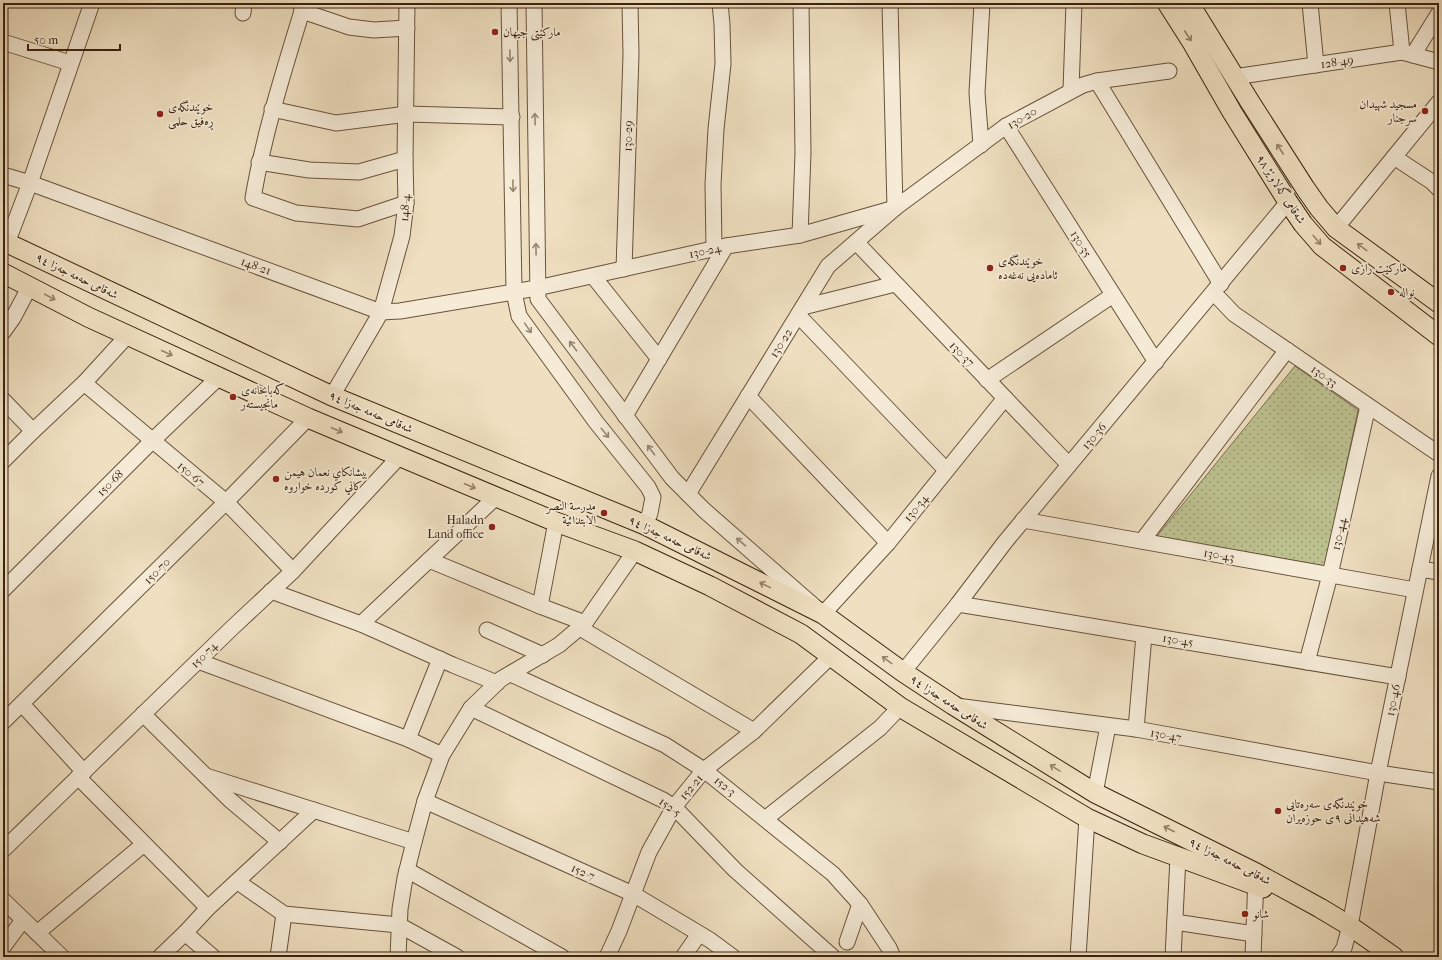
<svg xmlns="http://www.w3.org/2000/svg" width="1442" height="960" viewBox="0 0 1442 960" font-family="'IM FELL French Canon',Amiri,serif">
	<style>
		.park { fill: url(#park-dots); stroke: #7c7250 }
		.lines { fill: none; stroke-linecap: round; stroke-linejoin: round }
		.minor-casing { stroke: #68523c; stroke-width: 17 }
		.major-casing { stroke: #3b220f; stroke-width: 21 }
		.minor { stroke: #f5ebd7; stroke-width: 15 }
		.major { stroke: #efe0c1; stroke-width: 19 }
		.oneway { stroke: #958168 }
		.oneway2 { stroke: #988673 }
		.poi-dot { fill: #8f2418; stroke: #f5ebd7; stroke-width: 1.5 }
		.labels { text-anchor: middle; dominant-baseline: central; stroke-width: 3.5; stroke-linejoin: round; paint-order: stroke }
		.poi-label { font-size: 12px; fill: #3b220f; stroke: #f5ebd7; text-anchor: start }
		.street-label { font-size: 12px; fill: #3b220f; stroke: #f5ebd7 }
	</style>
	<defs>
		<pattern id="park-dots" width="8" height="8" patternUnits="userSpaceOnUse"><rect width="8" height="8" fill="#bdc190"/><path d="M2 2h.1M6 6h.1" fill="none" stroke="#9b9c74" stroke-width="1.8" stroke-linecap="round"/></pattern>
	</defs>
	<rect width="100%" height="100%" fill="#efe0c1"/>
	<filter id="stains"><feTurbulence type="fractalNoise" baseFrequency=".005" numOctaves="4"/><feColorMatrix values="0 0 0 0 .2 0 0 0 0 .09 0 0 0 0 .02 0 0 0 .5 -.17"/></filter>
	<radialGradient id="worn" r=".72"><stop offset=".6" stop-color="#630" stop-opacity="0"/><stop offset="1" stop-color="#630" stop-opacity=".3"/></radialGradient>
	<polygon class="park" points="1295,366 1358,410 1325,566 1157,536"/>
	<g class="lines">
		<g class="minor-casing">
			<g id="minor">
				<path d="M 301,3 L 302,11 C 283,73 264,134 253,198 L 296,213 L 358,219 L 406,203"/>
				<polyline points="509,3 514,292 519,316 596,422 648,487 653,497 650,513 645,525"/>
				<polyline points="534,3 538,299 672,478 704,510 823,614 888,543 1005,398"/>
				<polyline points="890,3 895,208"/>
				<polyline points="1310,3 1316,65"/>
				<polyline points="1397,3 1402,52"/>
				<polyline points="302,11 349,27 374,30 407,28"/>
				<polyline points="243,13 244,3"/>
				<polyline points="3,42 70,63"/>
				<polyline points="1413,55 1439,13"/>
				<polyline points="1234,77 1402,52 1439,62"/>
				<polyline points="1097,81 1221,284"/>
				<polyline points="1071,90 1074,3"/>
				<polyline points="272,109 336,123 407,114 512,117"/>
				<polyline points="1006,126 1156,362"/>
				<polyline points="981,145 977,93 982,3"/>
				<polyline points="1394,157 1432,182 1439,189"/>
				<polyline points="259,162 309,170 359,172 405,159"/>
				<polyline points="3,175 30,183 381,312 400,311 537,288 726,246 800,235 895,208"/>
				<polyline points="1336,228 1439,102"/>
				<polyline points="800,235 803,153 801,3"/>
				<polyline points="856,242 1069,465"/>
				<polyline points="7,243 30,183 92,3"/>
				<polyline points="714,249 713,184 716,129 723,64 722,24 720,3"/>
				<polyline points="624,269 631,55 630,3"/>
				<polyline points="593,276 659,359"/>
				<polyline points="1214,293 1234,314 1439,454"/>
				<polyline points="803,307 895,284"/>
				<polyline points="798,315 946,470"/>
				<polyline points="3,332 13,318 30,286"/>
				<polyline points="987,380 1113,295"/>
				<polyline points="84,383 226,502 293,571"/>
				<polyline points="332,396 381,312 402,236 406,203 405,159 407,3"/>
				<polyline points="748,396 888,543"/>
				<polyline points="3,400 33,431"/>
				<polyline points="625,416 726,246"/>
				<polyline points="3,461 33,431 84,383 128,335"/>
				<polyline points="688,494 828,266 895,208 1006,126 1083,85 1097,81 1169,71"/>
				<polyline points="1023,520 1415,590"/>
				<polyline points="556,522 540,606 585,623"/>
				<polyline points="1142,541 1287,350"/>
				<polyline points="429,560 540,606"/>
				<polyline points="1420,569 1439,572"/>
				<polyline points="3,590 152,441 219,377"/>
				<polyline points="271,591 361,624 453,665 497,683"/>
				<polyline points="958,604 1398,677"/>
				<polyline points="361,624 496,497"/>
				<polyline points="580,628 754,731"/>
				<polyline points="487,630 543,655"/>
				<polyline points="198,661 408,739 442,755"/>
				<polyline points="1307,662 1330,575 1368,406"/>
				<polyline points="903,672 958,604 1005,542 1288,202"/>
				<polyline points="511,674 665,745 704,770 833,874 860,904 889,948 893,957"/>
				<polyline points="22,704 84,772"/>
				<polyline points="956,706 1136,729 1378,773 1439,782"/>
				<polyline points="471,708 663,800 674,807 735,870 833,957"/>
				<polyline points="143,714 230,800 280,842"/>
				<polyline points="3,722 226,502 308,418"/>
				<polyline points="1136,729 1144,635"/>
				<polyline points="408,739 440,659"/>
				<polyline points="206,776 414,842"/>
				<polyline points="78,777 208,908"/>
				<polyline points="1095,793 1108,726"/>
				<polyline points="425,801 633,894 710,940 733,957"/>
				<polyline points="765,819 880,728 900,707"/>
				<polyline points="3,850 233,627 293,571 400,456"/>
				<polyline points="407,870 562,957"/>
				<polyline points="238,882 284,914 399,925 457,957"/>
				<polyline points="3,900 62,957"/>
				<polyline points="1175,922 1254,934"/>
				<polyline points="37,933 144,844"/>
				<polyline points="185,933 213,957"/>
				<polyline points="847,942 860,904"/>
				<polyline points="3,947 23,920"/>
				<polyline points="160,957 185,933 208,908 314,810"/>
				<polyline points="278,957 284,914"/>
				<polyline points="398,957 400,909 405,878 414,842 425,801 442,755 471,708 501,679 559,645 585,623 635,551"/>
				<polyline points="607,957 619,931 649,852 674,807 704,770 754,731 830,657"/>
				<polyline points="683,957 699,934"/>
				<polyline points="1078,957 1087,818"/>
				<polyline points="1173,957 1178,857"/>
				<polyline points="1253,957 1256,876"/>
				<polyline points="1338,957 1344,948 1350,926 1378,773 1439,476"/>
			</g>
		</g>
		<g class="major-casing">
			<g id="major">
				<polyline points="1167,3 1193,44 1232,112 1288,202 1303,224 1322,246 1439,336"/>
				<polyline points="1189,3 1250,102 1305,188 1319,208 1336,228 1439,303"/>
				<polyline points="3,241 332,396 645,525 823,614 903,672 953,705 1095,793 1256,873 1320,908 1350,926 1394,957"/>
				<polyline points="3,273 88,317 308,418 556,522 635,551 710,586 801,634 900,707 1087,818 1143,844 1263,888"/>
			</g>
		</g>
		<use href="#minor" class="minor"/>
		<use href="#major" class="major"/>
	</g>
	<defs><path id="oneway-shaft" d="M-6 0H5M1.5-3L5.5 0L1.5 3" fill="none" stroke-width="1.6" stroke-linecap="round" stroke-linejoin="round"/></defs>
	<g class="oneway">
		<use href="#oneway-shaft" transform="translate(1188 36) rotate(57)"/>
		<use href="#oneway-shaft" transform="translate(1280 149) rotate(-123)"/>
		<use href="#oneway-shaft" transform="translate(1317 240) rotate(50)"/>
		<use href="#oneway-shaft" transform="translate(1362 247) rotate(-144)"/>
		<use href="#oneway-shaft" transform="translate(50 297) rotate(28)"/>
		<use href="#oneway-shaft" transform="translate(167 353) rotate(25)"/>
		<use href="#oneway-shaft" transform="translate(337 430) rotate(23)"/>
		<use href="#oneway-shaft" transform="translate(470 486) rotate(23)"/>
		<use href="#oneway-shaft" transform="translate(765 585) rotate(-154)"/>
		<use href="#oneway-shaft" transform="translate(887 660) rotate(-144)"/>
		<use href="#oneway-shaft" transform="translate(1055 768) rotate(-148)"/>
		<use href="#oneway-shaft" transform="translate(1169 829) rotate(-153)"/>
	</g>
	<g class="oneway2">
		<use href="#oneway-shaft" transform="translate(510 56) rotate(89)"/>
		<use href="#oneway-shaft" transform="translate(535 119) rotate(-91)"/>
		<use href="#oneway-shaft" transform="translate(513 186) rotate(89)"/>
		<use href="#oneway-shaft" transform="translate(536 249) rotate(-91)"/>
		<use href="#oneway-shaft" transform="translate(528 328) rotate(55)"/>
		<use href="#oneway-shaft" transform="translate(573 346) rotate(-127)"/>
		<use href="#oneway-shaft" transform="translate(605 433) rotate(51)"/>
		<use href="#oneway-shaft" transform="translate(651 450) rotate(-127)"/>
		<use href="#oneway-shaft" transform="translate(741 542) rotate(-139)"/>
	</g>
	<g class="poi-dot">
		<circle cx="495" cy="32" r="4"/>
		<circle cx="1425" cy="111" r="4"/>
		<circle cx="160" cy="114" r="4"/>
		<circle cx="990" cy="268" r="4"/>
		<circle cx="1343" cy="268" r="4"/>
		<circle cx="1391" cy="292" r="4"/>
		<circle cx="233" cy="397" r="4"/>
		<circle cx="276" cy="479" r="4"/>
		<circle cx="604" cy="513" r="4"/>
		<circle cx="492" cy="527" r="4"/>
		<circle cx="1278" cy="811" r="4"/>
		<circle cx="1245" cy="914" r="4"/>
	</g>
	<g class="labels">
		<g class="poi-label">
			<text x="503" y="32">ماركێتی جیھان</text>
			<text x="1417" y="104" text-anchor="end">مسجيد شهيدان<tspan x="1417" dy="14">سرجنار</tspan></text>
			<text x="168" y="107">خوێندنگەی<tspan x="168" dy="14">ڕەفیق حلمی</tspan></text>
			<text x="998" y="261">خوێندنگەی<tspan x="998" dy="14">ئامادەیی نەغەدە</tspan></text>
			<text x="1351" y="268">مارکێت رازی</text>
			<text x="1399" y="292">نواله</text>
			<text x="241" y="390">كەبابخانەی<tspan x="241" dy="14">مانجیستەر</tspan></text>
			<text x="284" y="472">بيشانكاي نعمان هيمن<tspan x="284" dy="14">كاني كورده خواروه</tspan></text>
			<text x="596" y="506" text-anchor="end">مدرسة النصر<tspan x="596" dy="14">الابتدائية</tspan></text>
			<text x="484" y="520" text-anchor="end">Haladn<tspan x="484" dy="14">Land office</tspan></text>
			<text x="1286" y="804">خوێندنگەی سەرەتایی<tspan x="1286" dy="14">شەهیدانی ٩ی حوزەیران</tspan></text>
			<text x="1253" y="914">شانو</text>
		</g>
		<g class="street-label">
			<text transform="translate(1337 62) rotate(-8)">128-49</text>
			<text transform="translate(1022 118) rotate(-30)">130-20</text>
			<text transform="translate(628 136) rotate(-88)">130-29</text>
			<text transform="translate(1281 189) rotate(57)">شەقامی گەلاوێژ ٩٨</text>
			<text transform="translate(405 208) rotate(-86)">148-4</text>
			<text transform="translate(1081 244) rotate(58)">130-35</text>
			<text transform="translate(705 251) rotate(-12)">130-24</text>
			<text transform="translate(256 266) rotate(20)">148-21</text>
			<text transform="translate(77 276) rotate(26)">شەقامی حەمە جەزا ٩٤</text>
			<text transform="translate(781 343) rotate(-58)">130-22</text>
			<text transform="translate(962 354) rotate(46)">130-37</text>
			<text transform="translate(1324 376) rotate(35)">130-33</text>
			<text transform="translate(371 412) rotate(23)">شەقامی حەمە جەزا ٩٤</text>
			<text transform="translate(1094 436) rotate(-50)">130-36</text>
			<text transform="translate(191 474) rotate(40)">150-67</text>
			<text transform="translate(110 483) rotate(-45)">150-68</text>
			<text transform="translate(916 508) rotate(-51)">130-34</text>
			<text transform="translate(1339 534) rotate(-77)">130-44</text>
			<text transform="translate(670 538) rotate(25)">شەقامی حەمە جەزا ٩٤</text>
			<text transform="translate(1219 555) rotate(10)">130-43</text>
			<text transform="translate(157 571) rotate(-45)">150-70</text>
			<text transform="translate(1178 640) rotate(9)">130-45</text>
			<text transform="translate(204 655) rotate(-44)">150-74</text>
			<text transform="translate(1393 700) rotate(-79)">130-46</text>
			<text transform="translate(949 702) rotate(33)">شەقامی حەمە جەزا ٩٤</text>
			<text transform="translate(1166 735) rotate(10)">130-47</text>
			<text transform="translate(725 786) rotate(39)">152-3</text>
			<text transform="translate(691 787) rotate(-50)">152-21</text>
			<text transform="translate(670 807) rotate(36)">152-5</text>
			<text transform="translate(1230 861) rotate(27)">شەقامی حەمە جەزا ٩٤</text>
			<text transform="translate(583 872) rotate(24)">152-7</text>
		</g>
	</g>
	<rect width="1442" height="960" fill="none" stroke="#efe0c1" stroke-width="16"/>
	<rect x="4" y="4" width="1434" height="952" fill="none" stroke="#3b220f" stroke-width="2"/>
	<rect x="8" y="8" width="1426" height="944" fill="none" stroke="#3b220f"/>
	<path d="M28 44v6h92v-6" fill="none" stroke="#3b220f" stroke-width="2"/>
	<text x="34" y="44" font-size="12" fill="#3b220f" stroke="#f5ebd7" stroke-width="3" paint-order="stroke">50 m</text>
	<rect width="100%" height="100%" filter="url(#stains)"/>
	<rect width="100%" height="100%" fill="url(#worn)"/>
</svg>
